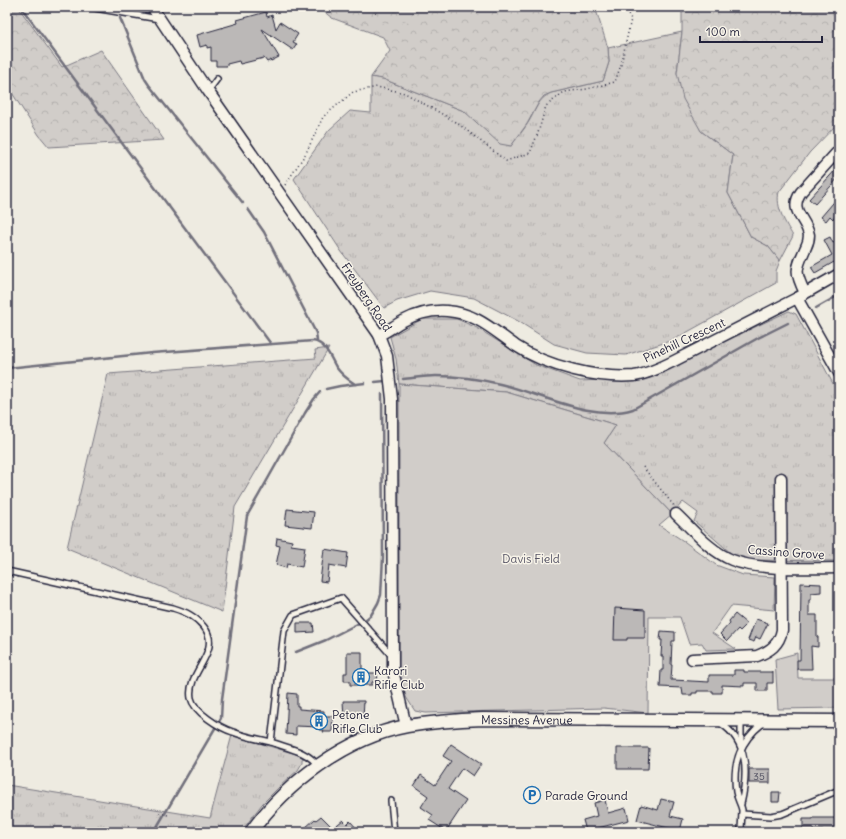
<svg xmlns="http://www.w3.org/2000/svg" width="846" height="839" viewBox="0 0 846 839" font-family="Delius,sans-serif">
	<style>
		.grass { fill: url(#grass-tufts); stroke: #7a7882 }
		.forest { fill: url(#forest-crowns); stroke: #7a7882 }
		.park { fill: #d1cdc9; stroke: #7a7882 }
		.lines { fill: none; stroke-linecap: round; stroke-linejoin: round }
		.stream { stroke: #716f7b; stroke-width: 2.5 }
		.building { fill: #bbb8b7; stroke: #22223b }
		.service-casing { stroke: #22223b; stroke-width: 8 }
		.minor-casing { stroke: #22223b; stroke-width: 13 }
		.tertiary-casing { stroke: #22223b; stroke-width: 15 }
		.path { stroke: #22223b; stroke-width: 1.5; stroke-dasharray: 1 3; stroke-linecap: butt }
		.service { stroke: #f7f3e8; stroke-width: 5 }
		.minor { stroke: #f7f3e8; stroke-width: 10 }
		.tertiary { stroke: #f7f3e8; stroke-width: 12 }
		.labels { text-anchor: middle; dominant-baseline: central; stroke-width: 3; stroke-linejoin: round; paint-order: stroke }
		.number-label { font-size: 10px; fill: #48485a }
		.street-label { font-size: 12px; fill: #22223b; stroke: #f7f3e8 }
		.park-label { font-size: 12px; fill: #575566; stroke: #f7f3e8 }
		.poi-label { font-size: 12px; fill: #22223b; stroke: #f7f3e8; text-anchor: start }
	</style>
	<defs>
		<pattern id="grass-tufts" width="24" height="20" patternUnits="userSpaceOnUse"><rect width="24" height="20" fill="#d1cdc9"/><path d="M3 7l-1-3M5 7V3M7 7l1-3M15 17l-1-3M17 17v-4M19 17l1-3" fill="none" stroke="#b3b0ae"/></pattern>
		<pattern id="forest-crowns" width="20" height="18" patternUnits="userSpaceOnUse"><rect width="20" height="18" fill="#d1cdc9"/><path d="M2 6a3 3 0 1 1 6 0M12 15a3 3 0 1 1 6 0" fill="none" stroke="#b3b0ae"/></pattern>
	</defs>
	<rect width="100%" height="100%" fill="#eeebe1"/>
	<filter id="ink" filterUnits="userSpaceOnUse"><feTurbulence type="fractalNoise" baseFrequency=".025" numOctaves="2"/><feDisplacementMap in="SourceGraphic" scale="8" xChannelSelector="R" yChannelSelector="G"/><feConvolveMatrix kernelMatrix="1 2 1 2 8 2 1 2 1" color-interpolation-filters="sRGB"/></filter>
	<g filter="url(#ink)">
		<g class="grass">
			<path d="M 682,32 L 677,73 L 701,131 L 733,155 L 728,193 L 751,237 L 768,246 L 780,261 L 776,271 L 776,283 L 673,340 L 626,355 L 587,353 L 554,344 L 518,321 L 474,298 L 430,291 L 397,301 L 384,308 L 341,251 L 294,179 L 329,130 L 350,111 L 371,113 L 371,77 L 383,79 L 464,111 L 511,146 C 516,139 523,131 528,123 C 535,112 538,98 551,93 L 603,81 L 609,62 L 608,48 Z"/>
			<polygon points="789,311 796,314 839,395 839,561 748,560 732,554 694,521 698,513 683,502 672,514 604,443 616,425 506,392 399,384 396,359 390,337 422,319 457,319 477,328 536,365 580,381 646,378"/>
			<polygon points="329,348 235,507 222,612 67,548 108,374 316,358 315,350"/>
			<polygon points="232,735 296,754 304,758 302,759 302,763 298,770 279,787 262,804 241,832 7,832 7,785 210,818"/>
		</g>
		<g class="forest">
			<polygon points="7,7 18,7 62,67 101,50 164,140 49,147 39,135 7,85"/>
			<polygon points="318,7 595,7 608,48 609,62 603,81 551,93 544,96 539,102 527,124 511,146 500,144 464,111 383,79 371,77 390,51 383,37 332,18"/>
			<path d="M 682,7 L 839,7 L 839,122 L 810,152 L 779,192 C 775,207 786,224 793,236 L 780,261 L 768,246 L 751,237 L 728,193 L 733,155 L 701,131 L 683,99 L 677,73 L 682,32 Z"/>
		</g>
		<g class="park">
			<polygon points="399,384 506,392 616,425 604,443 672,514 659,525 685,542 716,565 743,575 775,577 774,610 731,606 712,633 736,649 706,650 702,643 689,644 680,617 649,617 648,713 604,708 426,713 415,711 406,697 399,669"/>
			<polygon points="797,653 798,678 839,678 839,708 778,709 775,659"/>
		</g>
		<g class="lines">
			<g class="stream">
				<polyline points="21,7 271,344"/>
				<polyline points="120,18 145,79 149,85 243,203"/>
				<polyline points="248,209 264,232 316,333 317,341"/>
				<polyline points="816,308 839,295"/>
				<path d="M 7,368 L 152,353 L 313,341 C 326,343 330,357 336,367 C 341,374 347,379 355,384"/>
				<path d="M 403,379 C 414,378 425,376 436,376 C 457,376 479,379 500,384 C 540,393 592,422 633,409 L 758,338 L 788,323"/>
				<polyline points="375,382 385,381"/>
				<polyline points="326,389 340,386 365,383"/>
				<polyline points="296,652 326,640 365,620 371,615 378,603 381,595 383,557 382,394"/>
				<polyline points="154,832 221,718 222,699 247,516 305,413 314,399 320,392"/>
			</g>
		</g>
		<g class="building">
			<polygon points="266,12 267,17 272,15 276,29 280,22 298,34 293,42 297,44 293,50 262,29 279,57 271,61 271,60 267,62 264,58 240,64 239,61 227,64 227,66 216,66 216,61 211,61 211,47 207,48 207,45 200,47 197,35 238,23 237,20"/>
			<polygon points="839,166 839,177 815,204 809,199"/>
			<polygon points="839,196 839,212 833,219 830,216 826,221 821,217"/>
			<polygon points="830,237 833,243 837,241 839,245 839,268 838,268 834,262 815,273 811,267 832,255 824,240"/>
			<polygon points="287,509 314,512 312,528 285,525"/>
			<polygon points="277,538 292,541 291,545 305,547 302,567 287,564 286,568 276,565 280,546 276,545"/>
			<polygon points="324,549 348,553 346,568 329,565 327,582 320,581"/>
			<polygon points="801,583 821,584 821,592 811,593 811,600 809,600 809,615 817,615 817,637 818,637 818,647 811,646 812,669 797,669 797,660 800,660"/>
			<polygon points="615,608 645,610 645,638 627,638 627,640 614,640"/>
			<polygon points="735,614 747,624 740,631 738,629 727,641 720,634 730,623 729,621"/>
			<polygon points="756,619 768,623 760,639 756,637 754,642 748,640"/>
			<polygon points="297,623 313,623 314,632 297,633"/>
			<polygon points="661,631 675,632 675,641 672,641 671,665 672,665 671,680 673,680 709,682 709,675 734,675 734,670 744,670 744,672 773,672 773,683 767,683 767,691 757,691 757,683 744,683 744,686 722,685 722,693 713,693 713,691 697,691 697,693 692,693 692,695 683,695 682,688 660,687 661,670 663,670 663,656 661,656 662,640 660,640"/>
			<polygon points="347,652 362,652 362,673 377,673 378,681 372,682 372,685 350,685 350,681 344,681 344,673 347,673"/>
			<polygon points="288,693 297,694 297,706 299,706 299,709 324,711 324,716 333,716 332,732 323,732 324,730 320,730 320,727 296,726 296,735 286,734"/>
			<polygon points="343,701 364,701 363,718 344,718"/>
			<polygon points="451,744 481,764 473,776 462,768 448,789 466,801 446,831 429,820 433,815 421,807 428,796 414,786 421,775 435,785 451,761 443,756"/>
			<polygon points="617,748 649,748 648,769 617,769"/>
			<rect x="749" y="769" width="21" height="14"/>
			<polygon points="772,792 780,792 779,802 772,802"/>
			<polygon points="661,799 674,802 670,816 683,819 680,831 637,820 641,805 658,810"/>
			<polygon points="605,800 608,813 626,808 629,820 586,831 583,820 597,816 594,803"/>
			<polygon points="321,816 333,828 343,820 347,824 350,821 360,832 309,832 305,828 315,819 316,820"/>
			<polygon points="813,818 839,818 839,830 813,831 813,828 803,828 803,819 813,819"/>
		</g>
		<g class="lines">
			<g class="service-casing">
				<g id="service">
					<polyline points="89,7 159,19"/>
					<polyline points="208,91 217,79"/>
					<path d="M 7,571 L 173,608 C 186,612 195,616 204,627 C 223,651 186,672 191,698 C 194,712 220,728 233,732 C 245,737 259,739 271,742"/>
					<path d="M 720,723 C 749,741 748,774 741,804"/>
					<polyline points="741,746 741,721"/>
					<path d="M 318,766 C 308,751 287,748 271,742 L 284,631 L 293,615 L 341,598 L 392,656"/>
					<polyline points="391,801 394,832"/>
					<polyline points="742,814 771,816 782,814 839,790"/>
					<path d="M 741,832 C 741,825 742,817 742,810 C 741,804 737,799 736,792 C 732,763 740,741 763,723"/>
				</g>
			</g>
			<g class="minor-casing">
				<g id="minor">
					<polyline points="152,7 208,91 379,335 387,356 392,399 393,671 406,726"/>
					<path d="M 805,293 C 794,271 796,269 806,247 C 808,243 809,239 809,235 C 806,218 788,211 801,192 L 839,150"/>
					<polyline points="797,298 839,373"/>
					<path d="M 379,335 C 388,331 395,325 403,321 C 416,314 432,310 447,311 C 476,313 493,330 516,346 C 546,366 598,379 634,376 C 648,374 662,367 674,361 L 797,298 L 839,274"/>
					<path d="M 676,514 C 693,530 710,551 732,560 C 759,571 810,568 839,568"/>
					<path d="M 692,659 L 757,656 C 770,651 779,645 782,630 L 781,478"/>
				</g>
			</g>
			<g class="tertiary-casing">
				<g id="tertiary">
					<path id="s1" d="M 251,832 C 286,783 347,737 407,726 C 432,722 458,720 483,719 L 839,721"/>
				</g>
			</g>
			<g class="path">
				<polyline points="285,185 306,153 323,117 353,92 377,87 405,93 456,122 506,161 530,153 538,133 546,106 564,92 587,89 615,82 621,65 631,19 624,7"/>
				<polyline points="643,467 674,506"/>
				<polyline points="159,813 168,815"/>
			</g>
			<use href="#service" class="service"/>
			<use href="#minor" class="minor"/>
			<use href="#tertiary" class="tertiary"/>
		</g>
	</g>
	<defs>
		<g id="building-ring" transform="scale(0.9)"><circle r="9.5" fill="#f7f3e8" stroke="#1f6fb2" stroke-width="1.5"/><path d="M-4-6H4V6H1V3H-1V6H-4ZM-2.5-4.3h1.7v1.8h-1.7ZM.8-4.3h1.7v1.8H.8ZM-2.5-1h1.7V.8h-1.7ZM.8-1h1.7V.8H.8Z" fill="#1f6fb2"/></g>
		<g id="parking-ring" transform="scale(0.9)"><circle r="9.5" fill="#f7f3e8" stroke="#1f6fb2" stroke-width="1.5"/><path d="M-3.5-5.5H1a3.5 3.5 0 0 1 0 7H-1V5.5H-3.5ZM-1-3.4V-.6H.8a1.4 1.4 0 0 0 0-2.8Z" fill="#1f6fb2"/></g>
	</defs>
	<g fill-rule="evenodd">
		<use href="#building-ring" x="361" y="677"/>
		<use href="#building-ring" x="319" y="721"/>
		<use href="#parking-ring" x="532" y="795"/>
	</g>
	<g class="labels">
		<g class="number-label">
			<text x="759" y="776">35</text>
		</g>
		<g class="street-label">
			<text transform="translate(367 297) rotate(56)">Freyberg Road</text>
			<text transform="translate(684 340) rotate(-25)">Pinehill Crescent</text>
			<text transform="translate(786 552) rotate(4)">Cassino Grove</text>
			<text stroke="none"><textPath href="#s1" startOffset="313">Messines Avenue</textPath></text>
		</g>
		<g class="park-label">
			<text x="531" y="558">Davis Field</text>
		</g>
		<g class="poi-label">
			<text x="374" y="670">Karori<tspan x="374" dy="14">Rifle Club</tspan></text>
			<text x="332" y="714">Petone<tspan x="332" dy="14">Rifle Club</tspan></text>
			<text x="545" y="795">Parade Ground</text>
		</g>
	</g>
	<rect width="846" height="839" fill="none" stroke="#f7f3e8" stroke-width="24"/>
	<rect x="12" y="12" width="822" height="815" fill="none" stroke="#22223b" stroke-width="1.5" filter="url(#ink)"/>
	<path d="M700 36v6h122v-6" fill="none" stroke="#22223b" stroke-width="2"/>
	<text x="706" y="36" font-size="12" fill="#22223b" stroke="#f7f3e8" stroke-width="3" paint-order="stroke">100 m</text>
</svg>
